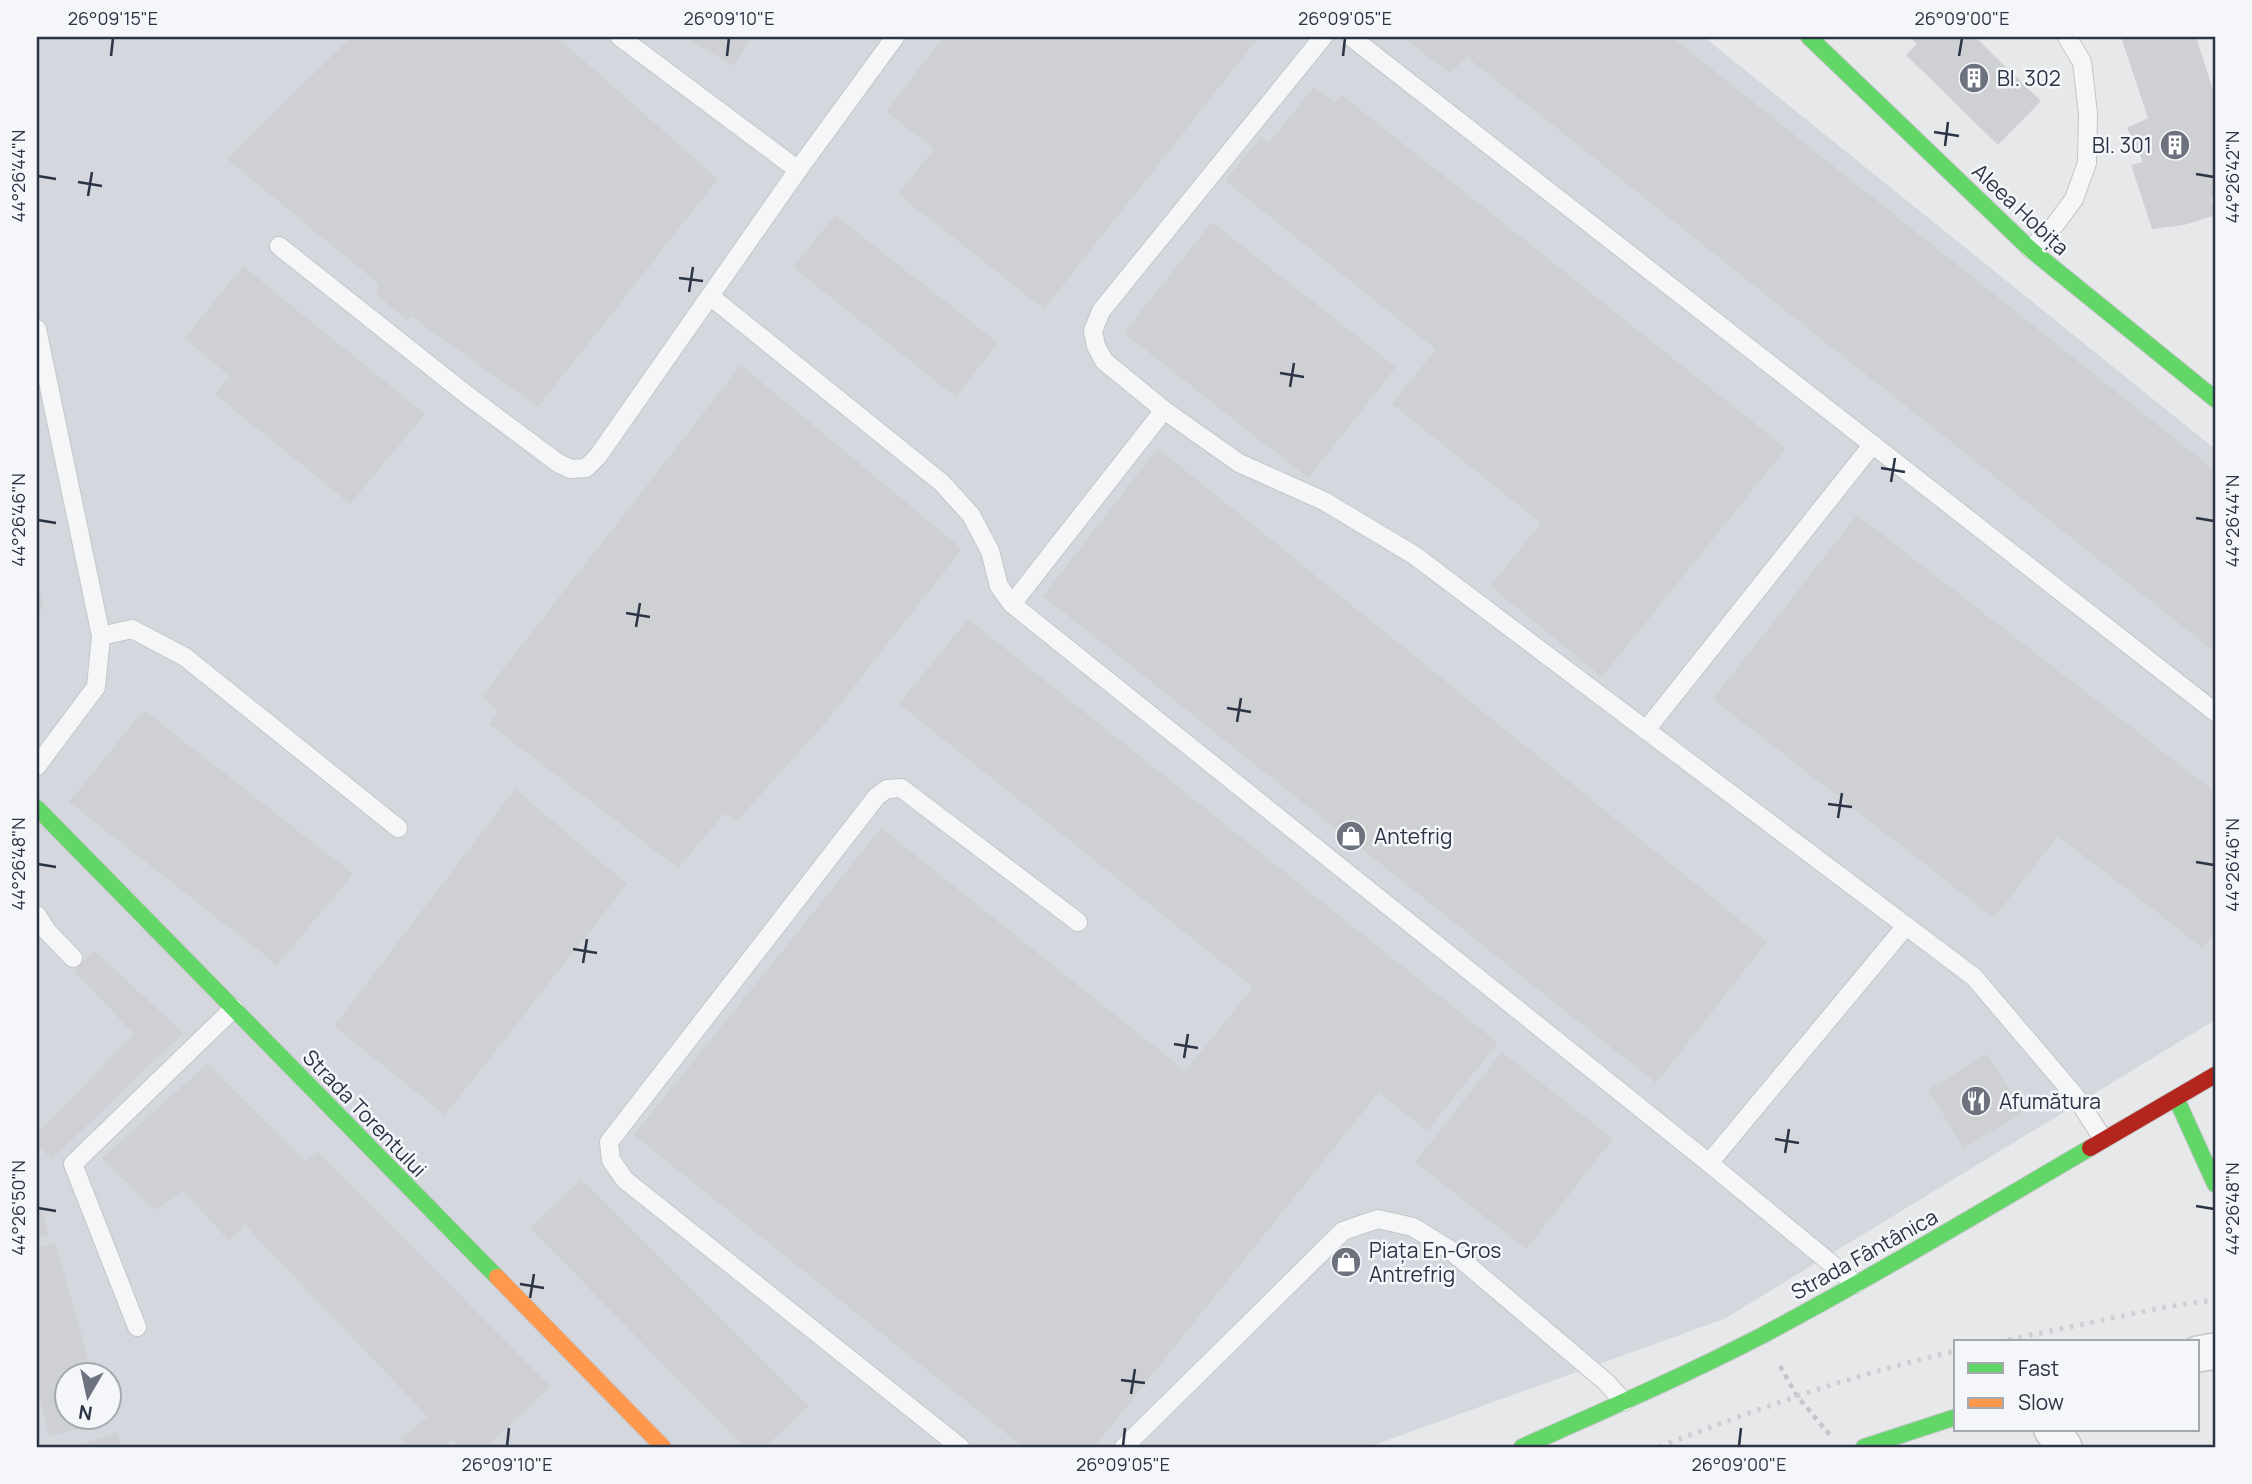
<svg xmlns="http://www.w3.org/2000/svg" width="2252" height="1484" viewBox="0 0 2252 1484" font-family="Manrope,sans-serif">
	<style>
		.built { fill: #d4d7dd; fill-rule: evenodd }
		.building { fill: #ced0d3 }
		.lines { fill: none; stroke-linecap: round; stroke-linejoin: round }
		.lane-casing { stroke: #c4c6c8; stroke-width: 20 }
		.street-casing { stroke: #c4c6c8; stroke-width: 38 }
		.fast-casing { stroke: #c4c6c8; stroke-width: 18 }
		.slow-casing { stroke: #c4c6c8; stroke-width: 18 }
		.jam-casing { stroke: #c4c6c8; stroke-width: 18 }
		.path { stroke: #c5c6ca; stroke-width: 4.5; stroke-dasharray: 5 5; stroke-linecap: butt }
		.lane { stroke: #f5f6f7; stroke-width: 18 }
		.street { stroke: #f5f6f7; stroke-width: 35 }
		.fast { stroke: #63d668; stroke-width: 16 }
		.slow { stroke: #ff974d; stroke-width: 16 }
		.jam { stroke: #b3261e; stroke-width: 16 }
		.rail { stroke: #cecfd2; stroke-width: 5; stroke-dasharray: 3.5 7; stroke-linecap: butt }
		.ticks { fill: none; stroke: #2b3445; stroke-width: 2.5 }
		.labels { text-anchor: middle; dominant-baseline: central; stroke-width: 5; stroke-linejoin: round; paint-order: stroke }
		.poi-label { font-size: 21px; fill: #2b3445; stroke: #f4f6f9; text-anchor: start }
		.street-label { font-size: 21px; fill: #2b3445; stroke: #f4f6f9 }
		.neatline { fill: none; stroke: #2b3445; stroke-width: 2.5 }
		.ticks-label { font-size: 18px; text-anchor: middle; fill: #2b3445 }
	</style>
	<rect width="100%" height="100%" fill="#e6e8ea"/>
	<path class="built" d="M 37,37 L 1704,37 L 2215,449 L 2215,1020 L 1724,1319 L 1368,1447 L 37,1447 ZM 66,1376 L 108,1376 L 108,1418 L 66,1418 Z"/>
	<g class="building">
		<polygon points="351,37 557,37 718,179 538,407 411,316 407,320 376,294 379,284 227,159"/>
		<polygon points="684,37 751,37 734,66"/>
		<polygon points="944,37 1259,37 1044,309 898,194 934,149 886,111"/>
		<polygon points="1403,37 1672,37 2215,471 2215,652 1467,57 1450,73"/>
		<polygon points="1909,37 1975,37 2041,101 1998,145 1906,55 1917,44"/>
		<polygon points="2121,37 2196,37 2215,96 2215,198 2211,199 2215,215 2184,225 2152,229 2131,165 2143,162 2127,128 2148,118"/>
		<polygon points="1314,87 1335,102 1341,94 1786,448 1602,677 1490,586 1541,523 1392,404 1436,349 1225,181 1261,136 1269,143"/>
		<polygon points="835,215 998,343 956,397 793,267"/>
		<polygon points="1212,222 1396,367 1308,478 1124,333"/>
		<polygon points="243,266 425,414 350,504 215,394 230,376 184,339"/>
		<polygon points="741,365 962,549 826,722 736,822 725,813 678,868 489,724 498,712 482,696"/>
		<polygon points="1158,448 1767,942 1656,1083 1043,596"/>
		<polygon points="1857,515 2215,792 2215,932 2203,948 2058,836 1994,918 1713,699"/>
		<polygon points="37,582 44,609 37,610"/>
		<polygon points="968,619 1498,1043 1427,1131 1379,1092 1094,1447 1023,1447 634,1135 881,828 1185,1071 1253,987 899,704"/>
		<polygon points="144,710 353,874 277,965 69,802"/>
		<polygon points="515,789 627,884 445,1115 334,1026"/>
		<polygon points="94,950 183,1033 52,1159 37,1145 37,1134 134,1034 74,971"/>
		<polygon points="1502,1052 1613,1139 1526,1249 1415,1162"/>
		<polygon points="1987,1054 2023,1112 1964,1148 1928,1090"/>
		<polygon points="207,1064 306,1161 318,1152 550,1386 487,1447 461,1447 452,1439 443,1447 409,1447 401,1438 428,1417 245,1225 229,1241 183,1191 155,1210 102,1158"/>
		<polygon points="581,1179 809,1406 765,1447 744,1447 530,1228"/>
		<polygon points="37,1193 49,1234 37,1238"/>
		<polygon points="55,1242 93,1376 66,1376 66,1418 105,1418 106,1422 49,1436 37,1389 37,1248"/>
		<polygon points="117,1432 122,1447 73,1447"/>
	</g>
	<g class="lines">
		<g class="lane-casing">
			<g id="lane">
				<polyline points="620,37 798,170"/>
				<polyline points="1323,37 1101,311 1093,331 1096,346 1104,361 1164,410 1239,463 1324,501 1414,555 1646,730"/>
				<polyline points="1351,37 2215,712"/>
				<polyline points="279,246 467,395 558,463 571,469 586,468 598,456 798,170 895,37"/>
				<polyline points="2030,249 2054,226 2074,199 2087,163 2088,113 2082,62 2067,37"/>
				<polyline points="710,296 942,483 971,515 990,551 999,586 1012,604 1709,1163 1856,1284"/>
				<polyline points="37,329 101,636 96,687 37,766"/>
				<polyline points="1873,444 1646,730 1974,977 2076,1097 2103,1139"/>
				<polyline points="1012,604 1164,410"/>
				<polyline points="101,636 132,629 185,657 398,828"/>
				<polyline points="37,915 47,931 73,958"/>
				<polyline points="1709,1163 1906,926"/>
				<polyline points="137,1327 73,1164 234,1008"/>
				<polyline points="960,1447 625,1180 611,1160 609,1142 877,796 887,789 901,788 1078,922"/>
				<polyline points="1124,1447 1343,1231 1378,1219 1413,1227 1450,1250 1606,1382 1624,1402"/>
			</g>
		</g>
		<g class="street-casing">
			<g id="street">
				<polyline points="2198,1354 2215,1351"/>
				<polyline points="2052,1430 2064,1447"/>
			</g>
		</g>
		<g class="fast-casing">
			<g id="fast">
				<polyline points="1809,37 2030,249 2215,399"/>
				<polyline points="37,808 497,1277"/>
				<polyline points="2176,1098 2215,1184"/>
				<path d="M 1522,1447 C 1603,1411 1684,1376 1763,1335 C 1874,1276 1982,1211 2090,1148"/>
				<polyline points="1864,1447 1956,1417"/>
			</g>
		</g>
		<g class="slow-casing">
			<polyline id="slow" points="497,1277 663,1447"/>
		</g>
		<g class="jam-casing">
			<polyline id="jam" points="2090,1148 2215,1075"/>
		</g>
		<polyline class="path" points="1780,1366 1797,1396 1830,1435"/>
		<use href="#lane" class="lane"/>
		<use href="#street" class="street"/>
		<use href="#fast" class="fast"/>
		<use href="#slow" class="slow"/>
		<use href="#jam" class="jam"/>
		<g class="rail">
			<polyline points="1998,1342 2160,1308 2215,1300"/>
			<path d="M 1659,1447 C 1756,1409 1854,1374 1956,1351"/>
		</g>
	</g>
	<path class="ticks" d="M 111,56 L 113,38M 727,56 L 729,38M 1343,56 L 1345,38M 1959,56 L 1962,38M 1934,132 L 1959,136M 1945,146 L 1948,122M 2196,174 L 2214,177M 38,176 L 56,179M 78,182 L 102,186M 88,196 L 92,172M 679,278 L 703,281M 689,292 L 693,267M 1280,373 L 1304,377M 1290,387 L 1294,363M 1881,468 L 1905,472M 1891,482 L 1895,458M 2196,518 L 2214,521M 38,520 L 56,523M 626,613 L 650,617M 636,627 L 640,603M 1227,708 L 1251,712M 1237,722 L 1241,698M 1828,804 L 1852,807M 1838,818 L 1842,793M 2196,862 L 2214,865M 38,864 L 56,867M 573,949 L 597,953M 583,963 L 587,939M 1174,1044 L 1198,1048M 1184,1058 L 1188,1034M 1775,1139 L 1799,1143M 1785,1153 L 1789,1129M 2196,1206 L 2214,1209M 38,1208 L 56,1211M 520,1284 L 544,1288M 530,1298 L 534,1274M 1121,1380 L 1145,1383M 1131,1394 L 1135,1369M 507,1446 L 509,1428M 1123,1446 L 1125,1428M 1739,1446 L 1741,1428"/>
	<defs>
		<g id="building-disc" transform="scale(1.575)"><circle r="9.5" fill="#6c737f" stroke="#f4f6f9"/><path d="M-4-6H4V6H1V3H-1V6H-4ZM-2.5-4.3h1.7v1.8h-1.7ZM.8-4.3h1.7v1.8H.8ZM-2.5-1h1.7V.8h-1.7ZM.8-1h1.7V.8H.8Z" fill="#fff"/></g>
		<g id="shop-disc" transform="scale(1.575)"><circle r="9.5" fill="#6c737f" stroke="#f4f6f9"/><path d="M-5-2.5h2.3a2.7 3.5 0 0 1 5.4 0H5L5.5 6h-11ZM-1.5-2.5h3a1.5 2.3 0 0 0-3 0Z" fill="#fff"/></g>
		<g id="restaurant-disc" transform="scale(1.575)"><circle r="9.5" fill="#6c737f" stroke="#f4f6f9"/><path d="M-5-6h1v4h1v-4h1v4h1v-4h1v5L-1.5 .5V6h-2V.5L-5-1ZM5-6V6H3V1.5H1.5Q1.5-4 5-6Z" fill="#fff"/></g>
	</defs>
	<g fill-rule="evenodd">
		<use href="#building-disc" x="1974" y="78"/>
		<use href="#building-disc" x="2175" y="145"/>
		<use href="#shop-disc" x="1351" y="836"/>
		<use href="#restaurant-disc" x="1976" y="1101"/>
		<use href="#shop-disc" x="1346" y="1262"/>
	</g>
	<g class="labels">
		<g class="poi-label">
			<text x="1997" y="78">Bl. 302</text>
			<text x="2152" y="145" text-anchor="end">Bl. 301</text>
			<text x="1374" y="836">Antefrig</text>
			<text x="1999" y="1101">Afumătura</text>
			<text x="1369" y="1250">Piața En-Gros<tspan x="1369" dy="24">Antrefrig</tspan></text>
		</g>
		<g class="street-label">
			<text transform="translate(2021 209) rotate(43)">Aleea Hobița</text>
			<text transform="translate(365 1113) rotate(46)">Strada Torentului</text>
			<text transform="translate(1864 1254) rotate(-29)">Strada Fântânica</text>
		</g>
	</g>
	<rect width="2252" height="1484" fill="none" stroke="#f4f6f9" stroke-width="77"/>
	<rect x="1954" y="1340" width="245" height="91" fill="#f4f6f9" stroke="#a4a8b1" stroke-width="2"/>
	<rect x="1968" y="1363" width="35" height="10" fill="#63d668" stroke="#a4a8b1" stroke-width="2"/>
	<text x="2018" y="1376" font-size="21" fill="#2b3445">Fast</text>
	<rect x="1968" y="1398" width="35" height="10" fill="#ff974d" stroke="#a4a8b1" stroke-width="2"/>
	<text x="2018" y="1410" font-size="21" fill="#2b3445">Slow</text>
	<g transform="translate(88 1396) rotate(189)"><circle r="33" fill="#f4f6f9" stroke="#a4a8b1" stroke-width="2"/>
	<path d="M0-5L12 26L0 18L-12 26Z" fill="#6c737f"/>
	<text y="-10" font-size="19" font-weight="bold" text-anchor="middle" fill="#2b3445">N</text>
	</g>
	<rect x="38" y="38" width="2176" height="1408" class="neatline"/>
	<g class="ticks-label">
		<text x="113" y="25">26°09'15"E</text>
		<text x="729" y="25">26°09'10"E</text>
		<text x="1345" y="25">26°09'05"E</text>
		<text x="1962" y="25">26°09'00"E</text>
		<text transform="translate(19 176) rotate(-90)" y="6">44°26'44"N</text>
		<text transform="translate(2233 177) rotate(-90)" y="6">44°26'42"N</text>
		<text transform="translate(19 520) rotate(-90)" y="6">44°26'46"N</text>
		<text transform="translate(2233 521) rotate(-90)" y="6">44°26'44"N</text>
		<text transform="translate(19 864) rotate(-90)" y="6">44°26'48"N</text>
		<text transform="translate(2233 865) rotate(-90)" y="6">44°26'46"N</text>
		<text transform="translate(19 1208) rotate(-90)" y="6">44°26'50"N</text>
		<text transform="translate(2233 1209) rotate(-90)" y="6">44°26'48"N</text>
		<text x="507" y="1471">26°09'10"E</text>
		<text x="1123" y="1471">26°09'05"E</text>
		<text x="1739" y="1471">26°09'00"E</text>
	</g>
</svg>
